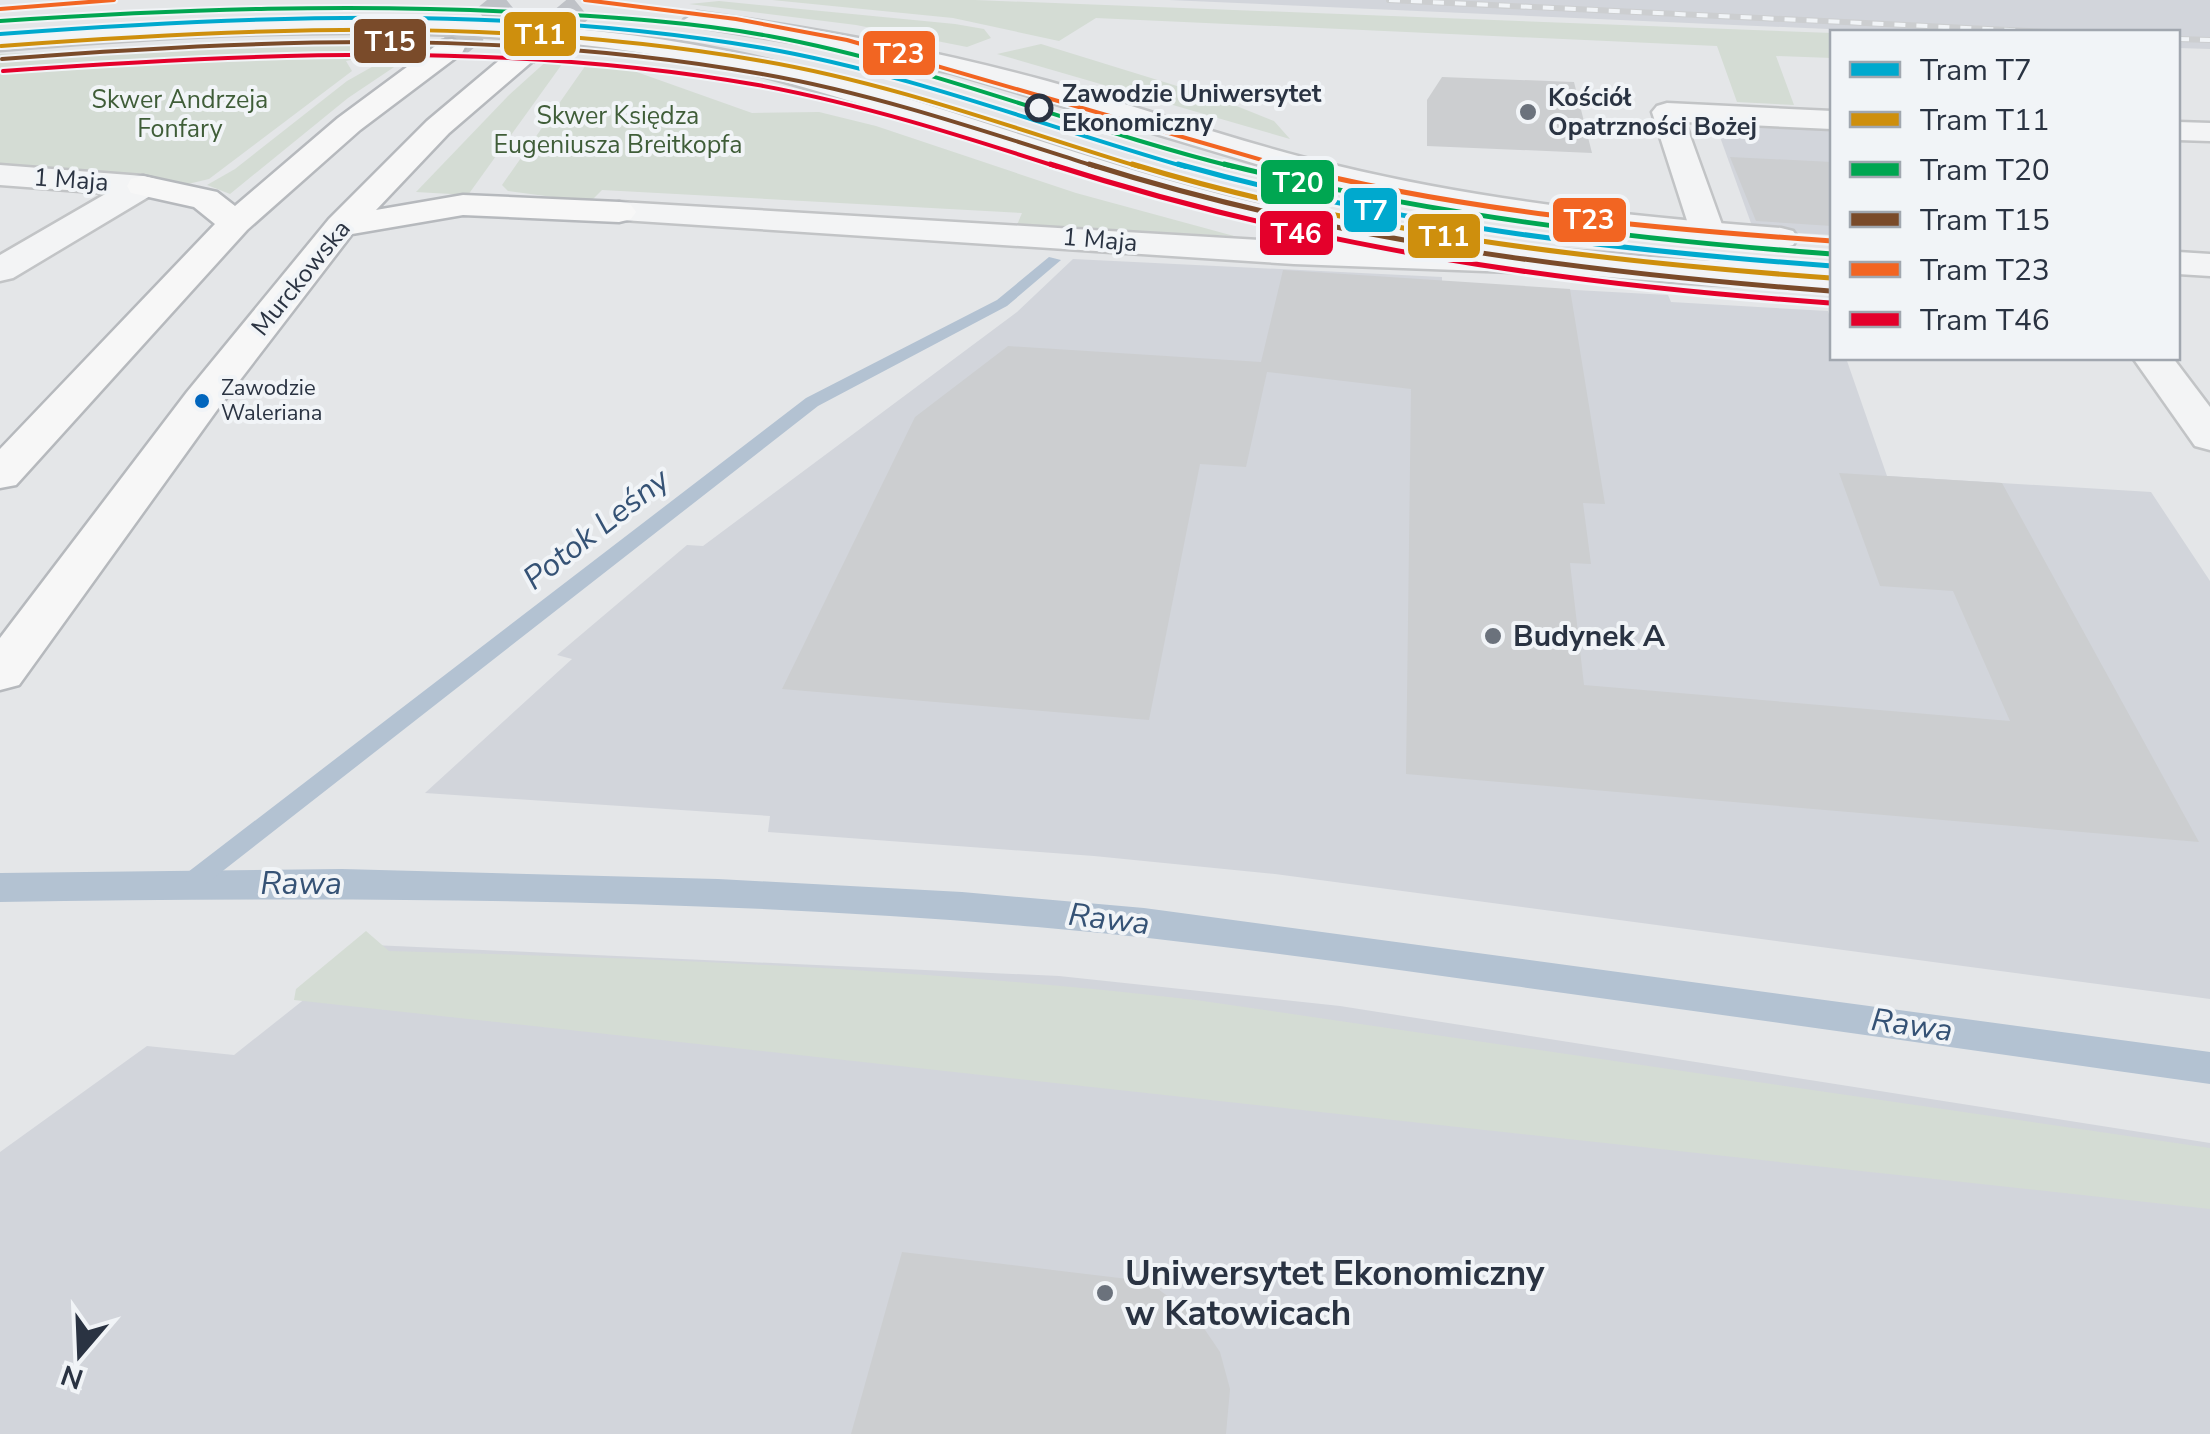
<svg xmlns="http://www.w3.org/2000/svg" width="2210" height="1434" viewBox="0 0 2210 1434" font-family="'Nunito Sans',sans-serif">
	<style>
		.built { fill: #d2d5db }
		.green { fill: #d4dcd4 }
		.water { fill: #b3c2d2 }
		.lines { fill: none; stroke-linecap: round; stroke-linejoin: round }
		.stream { fill: #b3c2d2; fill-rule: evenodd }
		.building { fill: #ccced0 }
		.trunk-tunnel { stroke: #bfc2c7; stroke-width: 29; stroke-dasharray: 29 14; stroke-linecap: butt }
		.minor-casing { stroke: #c2c4c6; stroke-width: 5 }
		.tertiary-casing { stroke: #c2c4c6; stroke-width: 5 }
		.trunk-casing { stroke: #b6b9bd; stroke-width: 5 }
		.minor { fill: #f3f4f5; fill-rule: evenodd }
		.tertiary { fill: #f3f4f5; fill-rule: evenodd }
		.trunk { fill: #f7f7f7; fill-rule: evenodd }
		.rail-casing { stroke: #ccced0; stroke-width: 6 }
		.rail { stroke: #f1f4f7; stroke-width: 4; stroke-dasharray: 11; stroke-linecap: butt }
		.tram-1-far1-casing { stroke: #f1f4f7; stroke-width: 8 }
		.tram-1-casing { stroke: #f1f4f7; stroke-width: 10 }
		.tram-2-far1-casing { stroke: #f1f4f7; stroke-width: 8 }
		.tram-2-casing { stroke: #f1f4f7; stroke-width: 10 }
		.tram-3-far1-casing { stroke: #f1f4f7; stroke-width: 8 }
		.tram-3-casing { stroke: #f1f4f7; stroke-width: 10 }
		.tram-4-far1-casing { stroke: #f1f4f7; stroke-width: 8 }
		.tram-4-casing { stroke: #f1f4f7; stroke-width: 10 }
		.tram-5-far1-casing { stroke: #f1f4f7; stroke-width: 8 }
		.tram-5-casing { stroke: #f1f4f7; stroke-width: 10 }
		.tram-6-far1-casing { stroke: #f1f4f7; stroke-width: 8 }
		.tram-6-casing { stroke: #f1f4f7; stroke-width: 10 }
		.tram-1-far1 { stroke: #00a9ce; stroke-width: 4 }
		.tram-1 { stroke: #00a9ce; stroke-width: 5 }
		.tram-2-far1 { stroke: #ce8f0d; stroke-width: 4 }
		.tram-2 { stroke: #ce8f0d; stroke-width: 5 }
		.tram-3-far1 { stroke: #00a651; stroke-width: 4 }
		.tram-3 { stroke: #00a651; stroke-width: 5 }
		.tram-4-far1 { stroke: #7a4b2a; stroke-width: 4 }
		.tram-4 { stroke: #7a4b2a; stroke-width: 5 }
		.tram-5-far1 { stroke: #f26522; stroke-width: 4 }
		.tram-5 { stroke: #f26522; stroke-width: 5 }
		.tram-6-far1 { stroke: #e4002b; stroke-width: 4 }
		.tram-6 { stroke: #e4002b; stroke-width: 5 }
		.stop-dot { fill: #f1f4f7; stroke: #2a3342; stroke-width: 5 }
		.poi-dot { fill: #6b727c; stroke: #f1f4f7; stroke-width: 4 }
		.bus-dot { fill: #0065bd; stroke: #f1f4f7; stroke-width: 4 }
		.labels { text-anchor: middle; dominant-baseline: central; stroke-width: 8; stroke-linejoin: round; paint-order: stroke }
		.far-bus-label { font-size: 22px; fill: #2a3342; stroke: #f1f4f7; text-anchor: start }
		.far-stop-label { font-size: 25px; font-weight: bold; fill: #2a3342; stroke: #f1f4f7; text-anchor: start }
		.far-poi-label { font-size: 25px; font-weight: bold; fill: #2a3342; stroke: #f1f4f7; text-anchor: start }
		.far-park-label { font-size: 25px; fill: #3f5d38; stroke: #f1f4f7 }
		.far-street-label { font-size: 25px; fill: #2a3342; stroke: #f1f4f7 }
		.poi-label { font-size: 30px; font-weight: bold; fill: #2a3342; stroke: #f1f4f7; text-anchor: start }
		.water-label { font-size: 32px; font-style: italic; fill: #355275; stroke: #f1f4f7 }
		.near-poi-label { font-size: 35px; font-weight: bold; fill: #2a3342; stroke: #f1f4f7; text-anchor: start }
		.line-badge { stroke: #f1f4f7; stroke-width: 4 }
		.badge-label { font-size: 28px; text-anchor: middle; font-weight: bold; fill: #fff }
	</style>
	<rect width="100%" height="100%" fill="#e4e6e8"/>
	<g class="built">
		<polygon points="1169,0 2210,0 2210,49 2178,48 2178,32 1895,32"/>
		<polygon points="1715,123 1832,127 1832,235 1768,231 1752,226"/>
		<polygon points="1073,259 1442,277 1442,283 1668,295 1671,302 1828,311 1832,323 1832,358 1846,358 1887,476 2151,492 2210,581 2210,999 1275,874 1094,856 768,832 770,816 425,793 572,659 557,655 687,545 703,546 1017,312"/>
		<polygon points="373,945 1059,976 1340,1006 2210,1143 2210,1434 0,1434 0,1152 147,1046 234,1055"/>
	</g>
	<g class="green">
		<polygon points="772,0 975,0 1832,33 1832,58 1776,56 1794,105 1737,102 1717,46 1096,18 1059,41 953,18"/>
		<polygon points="719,1 955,24 984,29 991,38 967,47 856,25 689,4"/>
		<polygon points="1041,44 1219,99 1274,121 1290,139 997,54"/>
		<polygon points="236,45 386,45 366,57 346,61 352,71 209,179 188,184 0,169 0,54"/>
		<polygon points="409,46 424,47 348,98 230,194 207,185 235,169 347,81"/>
		<polygon points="550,58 565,60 468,195 416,192 509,95"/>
		<polygon points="588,62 631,70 752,113 819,112 876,126 1076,193 1234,236 1017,225 1022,213 602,190 590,202 508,191 502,185"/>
		<path d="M 366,931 L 389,951 C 658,958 928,969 1196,1000 L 2210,1148 L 2210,1209 L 294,1000 L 296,989 Z"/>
	</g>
	<path class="water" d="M 342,869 L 718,879 L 962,892 L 1144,908 L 2210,1052 L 2210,1084 C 1978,1051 1746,1018 1514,986 C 1355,964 1197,941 1037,927 C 692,897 346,897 0,902 L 0,873 Z"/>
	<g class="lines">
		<polygon class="stream" points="1049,257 1061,260 1007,306 818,406 206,884 188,884 184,878 188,872 806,398 997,300"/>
	</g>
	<g class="building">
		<polygon points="1442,77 1574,82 1592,153 1427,146 1427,100"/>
		<polygon points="1730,157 1832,162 1832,226 1756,221"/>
		<polygon points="1283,270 1570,289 1605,504 1583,503 1591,564 1570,563 1584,685 2010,721 1953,591 1880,586 1839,473 2002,483 2199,842 1406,774 1411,389 1267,372 1246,467 1200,464 1149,720 782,689 915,417 1008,346 1261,362"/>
		<polygon points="902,1252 1128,1279 1158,1289 1197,1318 1220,1352 1230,1389 1226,1434 851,1434"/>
	</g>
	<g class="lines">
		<g class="trunk-tunnel">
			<polyline points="452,47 510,0"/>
			<polyline points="525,53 589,0"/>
		</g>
		<g class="minor-casing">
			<g id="minor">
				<polygon points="1667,103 1832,111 1832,129 1685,122 1725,233 1720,240 1708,243 1696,240 1691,233 1652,112 1657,106"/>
				<polygon points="2178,122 2210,123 2210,141 2178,140"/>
				<polygon points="0,165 143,176 155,179 159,186 155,193 13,278 0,281 0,255 107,193 0,185"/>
				<polygon points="619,202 1294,242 1540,251 1553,254 1558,262 1553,270 1540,273 1294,264 607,219 602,212 607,205"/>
			</g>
		</g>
		<g class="tertiary-casing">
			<g id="tertiary">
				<path d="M 697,12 C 815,28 931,49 1047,81 C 1144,108 1240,143 1338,166 C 1483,201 1632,217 1781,228 L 1793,231 L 1798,238 L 1793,245 L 1781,248 L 1558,226 L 1393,198 L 1283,172 L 952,73 L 847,51 L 688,25 L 684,20 Z"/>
				<path d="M 341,18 C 478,20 617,26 751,56 C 922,95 1085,163 1256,203 C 1445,247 1639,257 1832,268 L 1832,290 C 1639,283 1442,268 1254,222 C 1091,183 935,123 774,79 C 523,16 256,29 0,50 L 0,34 L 171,22 Z"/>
				<polygon points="2178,252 2210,254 2210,276 2178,274"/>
				<polygon points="2133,358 2173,358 2210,407 2210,450 2195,446"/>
			</g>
		</g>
		<g class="trunk-casing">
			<g id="trunk">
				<polygon points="452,39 465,47 462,53 360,130 247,230 16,485 0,488 0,449 215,224 194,207 131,193 127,186 131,179 143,176 217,192 235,206 338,118 442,41"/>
				<polygon points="525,45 535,47 539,53 535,59 449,133 376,210 463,195 619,202 631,205 636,212 631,219 619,222 463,215 352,234 217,410 19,685 0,690 0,638 187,392 329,219 427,121 515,47"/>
			</g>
		</g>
		<use href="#minor" class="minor"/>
		<use href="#tertiary" class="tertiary"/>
		<use href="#trunk" class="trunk"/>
		<g class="rail-casing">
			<g id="rail">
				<polyline points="1389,0 2049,32"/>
				<polyline points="2178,39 2210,40"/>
			</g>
		</g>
		<use href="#rail" class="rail"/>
		<g class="tram-1-far1-casing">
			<path id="tram-1-far1" d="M 0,34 C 254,15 511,5 763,48 C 908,73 1046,127 1186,167"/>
		</g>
		<g class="tram-1-casing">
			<path id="tram-1" d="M 1178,164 C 1391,224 1611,250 1832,266"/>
		</g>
		<g class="tram-2-far1-casing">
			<path id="tram-2-far1" d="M 1,46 C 255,27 510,17 762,61 C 891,83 1015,129 1140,167"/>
		</g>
		<g class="tram-2-casing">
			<path id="tram-2" d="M 1132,164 C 1359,233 1595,261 1831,278"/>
		</g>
		<g class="tram-3-far1-casing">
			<path id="tram-3-far1" d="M 0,21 C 179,9 357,3 536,13 C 613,17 693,22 769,36 C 928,65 1077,128 1234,167"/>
		</g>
		<g class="tram-3-casing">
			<path id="tram-3" d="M 1224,164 C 1424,214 1626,239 1832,254"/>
		</g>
		<g class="tram-4-far1-casing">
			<path id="tram-4-far1" d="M 2,59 C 256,39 510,29 762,74 C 876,94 987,132 1097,167"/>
		</g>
		<g class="tram-4-casing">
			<path id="tram-4" d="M 1089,164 C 1330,240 1579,272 1830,291"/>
		</g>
		<g class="tram-5-far1-casing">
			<g id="tram-5-far1">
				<polyline points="585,0 736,19 847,40 1286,167"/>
				<polyline points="0,9 114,0"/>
			</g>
		</g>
		<g class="tram-5-casing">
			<path id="tram-5" d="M 1277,164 C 1458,211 1646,228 1832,241"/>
		</g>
		<g class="tram-6-far1-casing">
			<path id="tram-6-far1" d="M 3,71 C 254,53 509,41 758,85 C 861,104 959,135 1058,167"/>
		</g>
		<g class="tram-6-casing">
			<path id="tram-6" d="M 1050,164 C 1310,247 1558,284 1830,303"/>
		</g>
		<use href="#tram-1-far1" class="tram-1-far1"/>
		<use href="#tram-1" class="tram-1"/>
		<use href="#tram-2-far1" class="tram-2-far1"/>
		<use href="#tram-2" class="tram-2"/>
		<use href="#tram-3-far1" class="tram-3-far1"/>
		<use href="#tram-3" class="tram-3"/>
		<use href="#tram-4-far1" class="tram-4-far1"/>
		<use href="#tram-4" class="tram-4"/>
		<use href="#tram-5-far1" class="tram-5-far1"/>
		<use href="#tram-5" class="tram-5"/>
		<use href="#tram-6-far1" class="tram-6-far1"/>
		<use href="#tram-6" class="tram-6"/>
	</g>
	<circle class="stop-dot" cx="1039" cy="108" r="12"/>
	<g class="poi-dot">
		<circle cx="1528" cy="112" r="10"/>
		<circle cx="1493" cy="636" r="10"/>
		<circle cx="1105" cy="1293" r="10"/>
	</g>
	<circle class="bus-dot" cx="202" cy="401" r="9"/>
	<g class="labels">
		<g class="far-bus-label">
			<text x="221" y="388">Zawodzie<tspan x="221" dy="25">Waleriana</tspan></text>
		</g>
		<g class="far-stop-label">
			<text x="1062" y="94">Zawodzie Uniwersytet<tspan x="1062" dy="29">Ekonomiczny</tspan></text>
		</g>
		<g class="far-poi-label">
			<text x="1548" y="98">Kościół<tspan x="1548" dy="29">Opatrzności Bożej</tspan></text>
		</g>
		<g class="far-park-label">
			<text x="180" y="100">Skwer Andrzeja<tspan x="180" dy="29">Fonfary</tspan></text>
			<text x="618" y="116">Skwer Księdza<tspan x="618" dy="29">Eugeniusza Breitkopfa</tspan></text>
		</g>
		<g class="far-street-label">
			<text transform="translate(71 180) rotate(4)">1 Maja</text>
			<text transform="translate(1100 240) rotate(5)">1 Maja</text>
			<text transform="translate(301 278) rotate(-51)">Murckowska</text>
		</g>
		<g class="poi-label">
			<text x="1513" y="636">Budynek A</text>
		</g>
		<g class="water-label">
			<text transform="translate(596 529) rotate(-38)">Potok Leśny</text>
			<text x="301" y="883">Rawa</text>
			<text transform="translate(1109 919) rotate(7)">Rawa</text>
			<text transform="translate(1912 1025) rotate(8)">Rawa</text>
		</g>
		<g class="near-poi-label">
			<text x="1125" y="1273">Uniwersytet Ekonomiczny<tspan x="1125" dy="40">w Katowicach</tspan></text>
		</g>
	</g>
	<g class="line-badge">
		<rect x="502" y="10" width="76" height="48" rx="10" fill="#ce8f0d"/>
		<rect x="352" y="17" width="76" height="48" rx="10" fill="#7a4b2a"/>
		<rect x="861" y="29" width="76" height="48" rx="10" fill="#f26522"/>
		<rect x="1259" y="158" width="77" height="48" rx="10" fill="#00a651"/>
		<rect x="1342" y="186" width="57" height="48" rx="10" fill="#00a9ce"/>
		<rect x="1551" y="196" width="77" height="48" rx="10" fill="#f26522"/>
		<rect x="1258" y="209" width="77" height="48" rx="10" fill="#e4002b"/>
		<rect x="1406" y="212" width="76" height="48" rx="10" fill="#ce8f0d"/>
	</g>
	<g class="badge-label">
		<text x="540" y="44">T11</text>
		<text x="390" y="51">T15</text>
		<text x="899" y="63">T23</text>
		<text x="1298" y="192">T20</text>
		<text x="1371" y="220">T7</text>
		<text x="1589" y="229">T23</text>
		<text x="1296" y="243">T46</text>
		<text x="1444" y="246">T11</text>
	</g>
	<rect x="1830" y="30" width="350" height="330" fill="#f1f4f7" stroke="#a1a7af" stroke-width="2.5"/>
	<rect x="1850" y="62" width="50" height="15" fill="#00a9ce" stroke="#a1a7af" stroke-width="2.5"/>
	<text x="1920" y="80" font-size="30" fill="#2a3342">Tram T7</text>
	<rect x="1850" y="112" width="50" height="15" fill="#ce8f0d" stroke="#a1a7af" stroke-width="2.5"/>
	<text x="1920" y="130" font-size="30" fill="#2a3342">Tram T11</text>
	<rect x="1850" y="162" width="50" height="15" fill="#00a651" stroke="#a1a7af" stroke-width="2.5"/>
	<text x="1920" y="180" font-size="30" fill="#2a3342">Tram T20</text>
	<rect x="1850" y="212" width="50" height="15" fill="#7a4b2a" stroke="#a1a7af" stroke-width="2.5"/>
	<text x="1920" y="230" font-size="30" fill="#2a3342">Tram T15</text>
	<rect x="1850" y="262" width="50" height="15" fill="#f26522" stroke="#a1a7af" stroke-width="2.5"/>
	<text x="1920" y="280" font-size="30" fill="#2a3342">Tram T23</text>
	<rect x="1850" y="312" width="50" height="15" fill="#e4002b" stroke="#a1a7af" stroke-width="2.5"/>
	<text x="1920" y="330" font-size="30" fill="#2a3342">Tram T46</text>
	<g transform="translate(80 1354) rotate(199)" stroke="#f1f4f7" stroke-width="8" paint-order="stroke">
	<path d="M0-8L18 38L0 25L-18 38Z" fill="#2a3342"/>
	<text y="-15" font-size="28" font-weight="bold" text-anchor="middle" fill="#2a3342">N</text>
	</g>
</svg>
